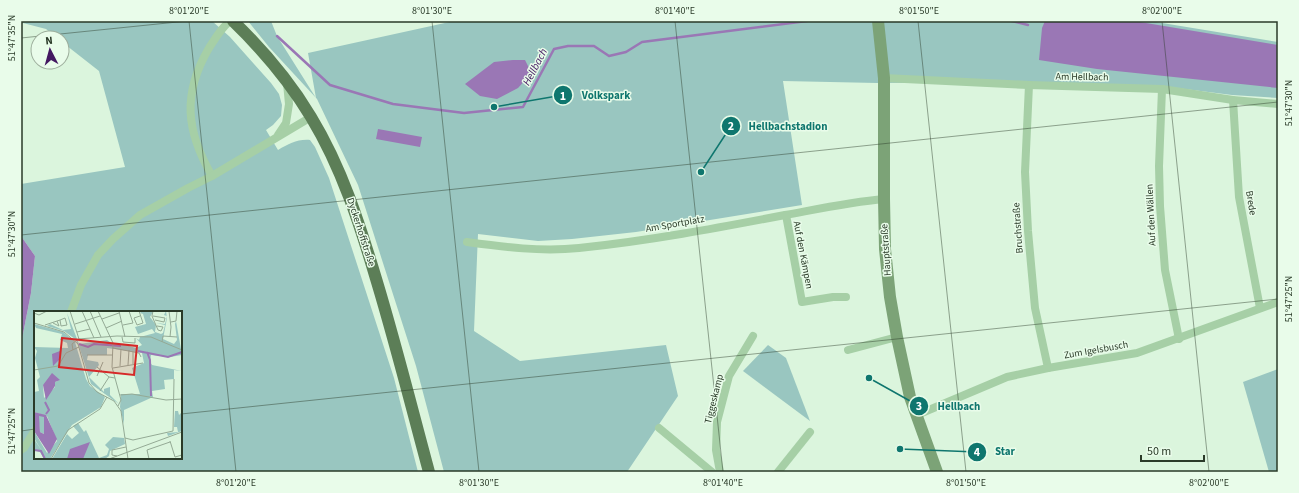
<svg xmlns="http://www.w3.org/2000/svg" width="1299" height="493" viewBox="0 0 1299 493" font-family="'Source Sans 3',sans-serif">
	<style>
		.green { fill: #99c6c0; fill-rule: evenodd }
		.water { fill: #9a77b5 }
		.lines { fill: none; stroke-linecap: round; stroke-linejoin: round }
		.stream { stroke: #9a77b5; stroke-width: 2.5 }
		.street { stroke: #a6cfa6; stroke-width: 8 }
		.secondary { stroke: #7ca377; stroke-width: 12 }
		.primary { stroke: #5c7e57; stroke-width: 12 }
		.ticks { fill: none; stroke: #2a3a28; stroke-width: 1; stroke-opacity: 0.45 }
		.labels { text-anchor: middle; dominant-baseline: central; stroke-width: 3; stroke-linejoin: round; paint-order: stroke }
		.street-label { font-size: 10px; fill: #2a3a28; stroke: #e9fcea }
		.water-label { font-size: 11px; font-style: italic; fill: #431861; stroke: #e9fcea }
		.inset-river { fill: none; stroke: #9a77b5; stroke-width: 2 }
		.inset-road { fill: none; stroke: #94aa95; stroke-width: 1 }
		.view { fill: #d62828; fill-opacity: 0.15; stroke: #d62828; stroke-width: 2 }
		.inset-edge { fill: none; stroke: #2a3a28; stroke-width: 2 }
		.leader { fill: none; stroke: #0f766e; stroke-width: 1.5 }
		.callout-dot { fill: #0f766e; stroke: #e9fcea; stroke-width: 1.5 }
		.mark-label { font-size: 12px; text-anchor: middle; font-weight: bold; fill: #fff }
		.callout-label { font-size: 11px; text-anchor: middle; font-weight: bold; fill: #0f766e; stroke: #e9fcea; stroke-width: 3; stroke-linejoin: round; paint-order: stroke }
		.neatline { fill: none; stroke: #2a3a28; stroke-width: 1.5 }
		.ticks-label { font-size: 10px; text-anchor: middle; fill: #2a3a28 }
	</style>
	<rect width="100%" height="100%" fill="#dbf5dd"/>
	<g class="green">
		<path d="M 21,21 L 212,21 L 230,37 L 271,83 L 279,94 L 282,105 L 281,116 L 273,125 L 266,130 L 278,150 C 289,144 297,139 310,140 L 315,147 L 329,178 L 394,378 L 418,472 L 21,472 L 21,344 L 31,293 L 35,256 L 21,236 L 21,184 L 125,167 L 99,71 L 62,42 L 62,38 L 57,38 L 46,29 L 23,23 L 21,24 ZM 35,312 L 181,312 L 181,458 L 35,458 Z"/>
		<polygon points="248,21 271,21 277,36 316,98 308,53 454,21 1150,21 1278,42 1278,98 1232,95 1161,86 1038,82 877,83 783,81 802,205 636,232 572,239 538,241 478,234 474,331 520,361 666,345 678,396 627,472 444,472 416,366 358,185 317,99 269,47"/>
		<polygon points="768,345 786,358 810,421 743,371"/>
		<polygon points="1278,369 1278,472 1269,472 1243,382"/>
	</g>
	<g class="water">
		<polygon points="1045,21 1134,21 1278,45 1278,88 1097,69 1039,60 1042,28"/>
		<polygon points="513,60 525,60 529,68 529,76 518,88 497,99 480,96 465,84 494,62"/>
		<polygon points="378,129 422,137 420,147 376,139"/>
		<polygon points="21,236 35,256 31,293 21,344"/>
	</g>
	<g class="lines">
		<g class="stream">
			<polyline points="1012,21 1028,25"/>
			<polyline points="277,36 330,85 393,104 464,113 523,107 554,49 568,46 594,46 609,56 626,52 642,42 807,21"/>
		</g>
		<g class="street">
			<polyline points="884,78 1029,85 1162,89 1233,100 1278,104"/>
			<polyline points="1029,85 1025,172 1028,231 1035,308 1048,368"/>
			<polyline points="1162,89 1159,166 1160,206 1165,270 1179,339"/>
			<polyline points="1233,100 1239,197 1260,308"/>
			<polyline points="278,135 286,123 289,104 287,83"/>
			<path d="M 212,176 C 186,131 182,94 209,48 C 215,39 221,28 230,21"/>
			<polyline points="786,215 802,302 833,297 846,297"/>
			<path d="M 467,242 C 504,247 541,252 579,248 C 648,241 717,228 785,215 C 818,209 851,202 884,199"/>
			<polyline points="71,312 81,285 98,255 113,239 140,215 188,188 212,176 311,117"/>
			<polyline points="848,350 897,337"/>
			<polyline points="917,415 1007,377 1048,368 1137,353 1278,302"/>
			<polyline points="659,428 712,472"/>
			<polyline points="21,450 24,448 35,430"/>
			<polyline points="720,472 716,450 717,422 729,376 753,336"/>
			<polyline points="778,472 810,432"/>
		</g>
		<polyline class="secondary" points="878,21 884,78 884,199 885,249 890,297 897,337 910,397 937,472"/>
		<path class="primary" d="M 233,21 C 262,49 290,82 311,117 C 342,168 360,225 377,282 C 396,345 412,409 429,472"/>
	</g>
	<path class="ticks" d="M 189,21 L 236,472M 432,21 L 479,472M 675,21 L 723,472M 918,21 L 966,472M 1162,21 L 1209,472M 21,38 L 187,21M 21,235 L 1278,102M 181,414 L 1278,299M 21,431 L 35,429"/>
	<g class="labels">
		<g class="street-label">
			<text transform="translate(1082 77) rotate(1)">Am Hellbach</text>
			<text transform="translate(1251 203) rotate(81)">Brede</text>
			<text transform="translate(1151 215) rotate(-93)">Auf den Wällen</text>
			<text transform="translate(675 224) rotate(-10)">Am Sportplatz</text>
			<text transform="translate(1018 228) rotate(-94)">Bruchstraße</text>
			<text transform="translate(361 232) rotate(72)">Dyckerhoffstraße</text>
			<text transform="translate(886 250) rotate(-94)">Hauptstraße</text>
			<text transform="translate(803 255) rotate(79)">Auf den Kämpen</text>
			<text transform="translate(1096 350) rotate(-10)">Zum Igelsbusch</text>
			<text transform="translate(714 399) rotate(-76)">Tiggeskamp</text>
		</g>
		<g class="water-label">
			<text transform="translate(535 67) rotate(-62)">Hellbach</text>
		</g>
	</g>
	<g transform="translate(34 311)">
		<rect width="148" height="148" fill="#dbf5dd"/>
		<path d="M 108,0 L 119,1 L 116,6 L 122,14 L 121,21 L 127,23 L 129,22 L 131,14 L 122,12 L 131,13 L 133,5 L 120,1 L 130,4 L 132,0 L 133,7 L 129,28 L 140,33 L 143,29 L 141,13 L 142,10 L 148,44 L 136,46 L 117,44 L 116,51 L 118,54 L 148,60 L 140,59 L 140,68 L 130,69 L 131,78 L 118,80 L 119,86 L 90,99 L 90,113 L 86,96 L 87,83 L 106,83 L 98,57 L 110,52 L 108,42 L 73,37 L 73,44 L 54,44 L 53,49 L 64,51 L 65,54 L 55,66 L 70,81 L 70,78 L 76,76 L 76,84 L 85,93 L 57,73 L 45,35 L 41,28 L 30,20 L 13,15 L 16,13 L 29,19 L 37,18 L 33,2 L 45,33 L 73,29 L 79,33 L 88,33 L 102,37 L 108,34 L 102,27 L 105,29 L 106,26 L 121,22 L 118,18 L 104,23 L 101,16 L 112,13 L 109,3 L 106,2 ZM 0,13 L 29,21 L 41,31 L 52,68 L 56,75 L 71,86 L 67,96 L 38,114 L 16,148 L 10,148 L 6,141 L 0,139 L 0,128 L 8,140 L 0,127 L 0,120 L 13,142 L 23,130 L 13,105 L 0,101 L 0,81 L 5,80 L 3,69 L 6,66 L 1,47 L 3,40 L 0,36 L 34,37 L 33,32 L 26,29 L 28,23 L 2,17 ZM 26,69 L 21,71 L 21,76 L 10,87 L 9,74 ZM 141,100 L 144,100 L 145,104 L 148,101 L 148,120 L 134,125 L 133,122 L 144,121 L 143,116 L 140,116 ZM 4,104 L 11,105 L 10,123 L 6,121 ZM 44,112 L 50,121 L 52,119 L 65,147 L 73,144 L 75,138 L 71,134 L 79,126 L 90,127 L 91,133 L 76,140 L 75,145 L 71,148 L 18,148 L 33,123 L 38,128 L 45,122 L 39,115 Z" fill="#99c6c0" fill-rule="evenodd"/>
		<path d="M 26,40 L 27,47 L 19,55 L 18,43 ZM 18,62 L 26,69 L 21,71 L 21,75 L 12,89 L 9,74 ZM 0,101 L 12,104 L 23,128 L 15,143 L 0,120 ZM 5,105 L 10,106 L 10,123 L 6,121 ZM 56,131 L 49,148 L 33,148 L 36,138 Z" fill="#9a77b5" fill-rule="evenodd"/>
		<path class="inset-river" d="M 45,33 L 54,36 L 60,33 L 87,35M 104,40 L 134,46 L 148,41M 113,41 L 116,49 L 117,85M 11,91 L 15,99 L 12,103M 0,139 L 7,140 L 11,148"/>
		<path class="inset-road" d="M 36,0 L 45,28M 48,0 L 60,27M 56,0 L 67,26M 64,0 L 79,32 L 78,56 L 87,89 L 84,95M 85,0 L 91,26M 105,0 L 109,12 L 103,14 L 100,7 L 106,5M 119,0 L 118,5 L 124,19 L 127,20 L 129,16 L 123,15M 135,0 L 137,16 L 136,26M 0,2 L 5,4 L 13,0M 119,5 L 131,7 L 130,11 L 121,9M 68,8 L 85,2M 137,11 L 142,10 L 143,0M 0,12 L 30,21 L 44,33 L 55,72 L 63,81 L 80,90 L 87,100 L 94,148M 19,12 L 25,15 L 23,10M 41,13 L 66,5M 11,14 L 26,9 L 27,15 L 33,14 L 31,7 L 26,9M 89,14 L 99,12 L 95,0M 72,17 L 88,10M 43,21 L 56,18M 88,26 L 89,31 L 101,32 L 101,27M 128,31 L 129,25 L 143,26M 79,37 L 105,42 L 107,46M 39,39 L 38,33 L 44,28 L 83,25 L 117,26 L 148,39M 99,40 L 99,53M 53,44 L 78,44M 94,54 L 95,39M 86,55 L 87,38M 63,56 L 75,66 L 81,67M 79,57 L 109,52M 0,59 L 24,55 L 32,42 L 45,36M 63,65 L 69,51M 66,80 L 75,66M 86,84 L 98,83 L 132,89 L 148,88M 91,127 L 99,129 L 139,120 L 140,68M 136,130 L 141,146 L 148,144M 83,145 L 78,144 L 78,139 L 92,136M 17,148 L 34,119 L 66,98 L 73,86M 75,148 L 148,121M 115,148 L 113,139 L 136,131"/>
		<path class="view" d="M 28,27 L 103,35 L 100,64 L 25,56 Z"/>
		<rect width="148" height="148" class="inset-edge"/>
	</g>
	<path class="leader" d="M494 107L563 95M701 172L731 126M869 378L919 406M900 449L977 452"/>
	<g class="callout-dot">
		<circle cx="494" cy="107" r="4"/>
		<circle cx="701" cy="172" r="4"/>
		<circle cx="869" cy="378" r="4"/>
		<circle cx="900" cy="449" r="4"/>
		<circle cx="563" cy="95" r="10"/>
		<circle cx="731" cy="126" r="10"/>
		<circle cx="919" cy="406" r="10"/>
		<circle cx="977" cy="452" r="10"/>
	</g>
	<g class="mark-label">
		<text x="563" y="100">1</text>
		<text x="731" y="130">2</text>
		<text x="919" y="410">3</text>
		<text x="977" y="456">4</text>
	</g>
	<g class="callout-label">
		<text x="606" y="99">Volkspark</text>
		<text x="788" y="130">Hellbachstadion</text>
		<text x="959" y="410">Hellbach</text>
		<text x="1005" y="455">Star</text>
	</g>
	<rect width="1299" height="493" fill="none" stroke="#e9fcea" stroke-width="44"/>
	<g transform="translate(50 50) rotate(354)"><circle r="19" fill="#e9fcea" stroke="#9dae9c"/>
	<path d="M0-3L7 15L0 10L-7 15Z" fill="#431861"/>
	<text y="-6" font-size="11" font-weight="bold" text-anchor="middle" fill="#2a3a28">N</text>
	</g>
	<path d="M1141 455v6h63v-6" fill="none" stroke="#2a3a28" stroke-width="2"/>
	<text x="1147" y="455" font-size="12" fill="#2a3a28" stroke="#e9fcea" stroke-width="3" paint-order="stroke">50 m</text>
	<rect x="22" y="22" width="1255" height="449" class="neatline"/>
	<g class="ticks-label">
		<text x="189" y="14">8°01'20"E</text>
		<text x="432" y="14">8°01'30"E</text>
		<text x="675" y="14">8°01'40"E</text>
		<text x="919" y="14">8°01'50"E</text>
		<text x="1162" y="14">8°02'00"E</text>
		<text transform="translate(11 38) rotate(-90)" y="4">51°47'35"N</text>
		<text transform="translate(1288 103) rotate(-90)" y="4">51°47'30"N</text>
		<text transform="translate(11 234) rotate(-90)" y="4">51°47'30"N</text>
		<text transform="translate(1288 299) rotate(-90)" y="4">51°47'25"N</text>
		<text transform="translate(11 431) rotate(-90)" y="4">51°47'25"N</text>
		<text x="236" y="486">8°01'20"E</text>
		<text x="479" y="486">8°01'30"E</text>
		<text x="723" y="486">8°01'40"E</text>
		<text x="966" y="486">8°01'50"E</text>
		<text x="1209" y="486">8°02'00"E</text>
	</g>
</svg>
